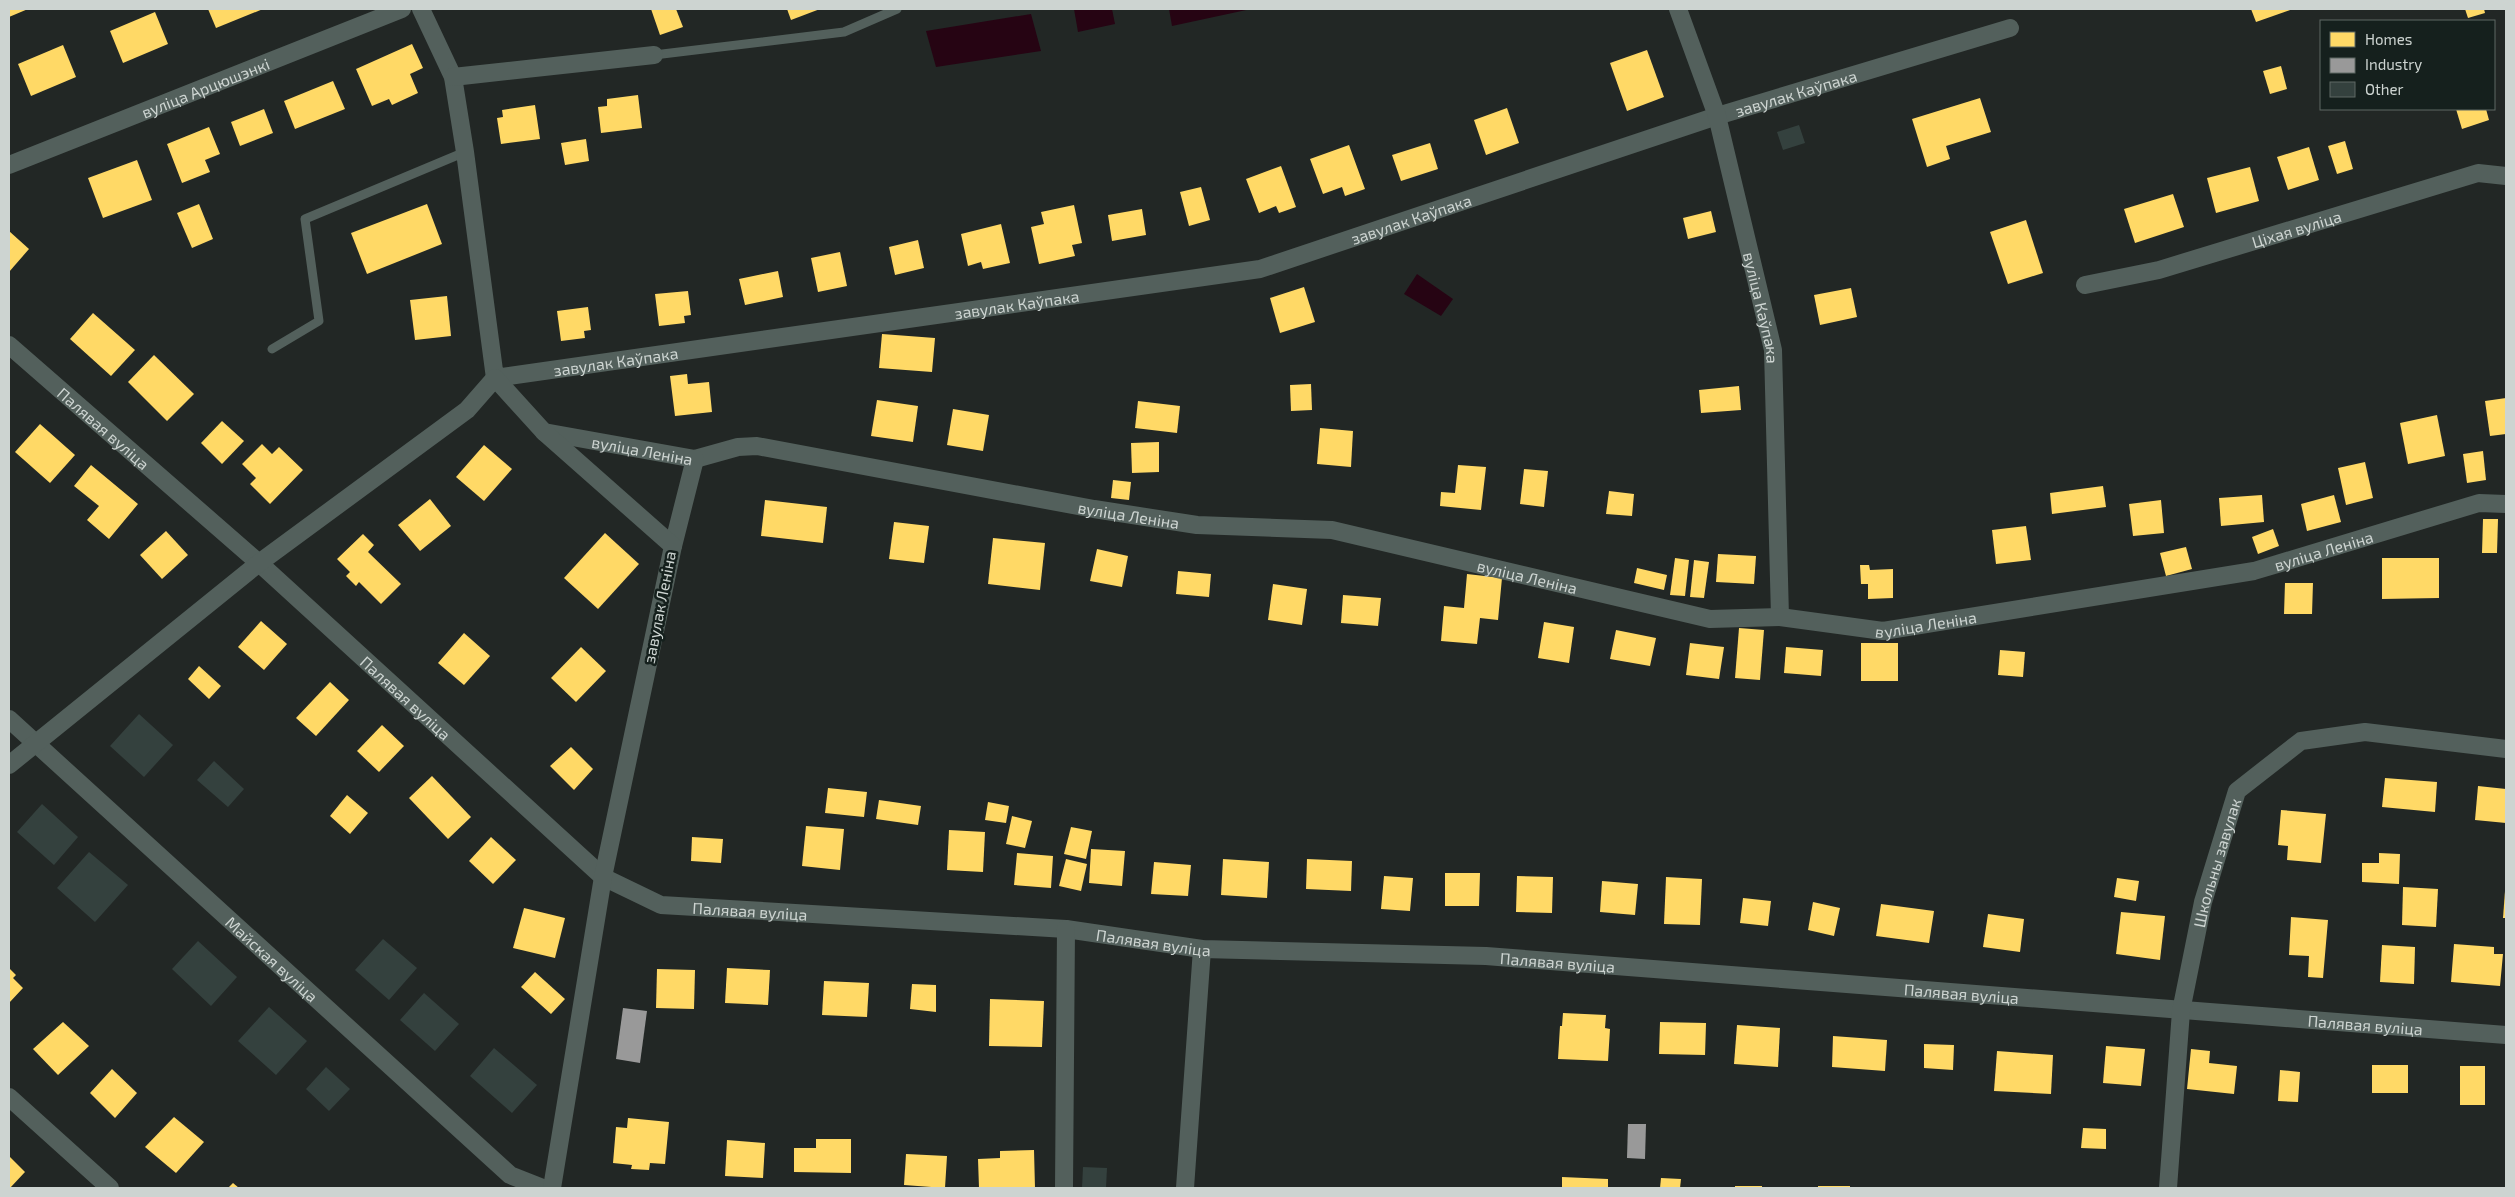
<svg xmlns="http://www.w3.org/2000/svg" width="2515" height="1197" viewBox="0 0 2515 1197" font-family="'Exo 2',sans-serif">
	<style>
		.water { fill: #260413 }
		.homes { fill: #ffd966 }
		.industry { fill: #999 }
		.building { fill: #34413e }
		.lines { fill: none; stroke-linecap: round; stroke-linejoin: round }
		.lane { stroke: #53605c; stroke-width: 9 }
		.street { stroke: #53605c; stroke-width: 18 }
		.labels { text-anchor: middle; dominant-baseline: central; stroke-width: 5; stroke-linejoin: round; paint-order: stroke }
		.street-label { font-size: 16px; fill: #cdd4d1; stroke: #15201d }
	</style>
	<rect width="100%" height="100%" fill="#222725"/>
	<g class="water">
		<polygon points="1074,9 1112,9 1115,24 1078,32"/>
		<polygon points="1169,9 1251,9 1172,26"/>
		<polygon points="1031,14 1041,51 936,67 926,31"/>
		<polygon points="1417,274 1453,299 1441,316 1404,294"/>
	</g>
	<g class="homes">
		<polygon points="9,9 28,9 9,17"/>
		<polygon points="208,9 263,9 216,28"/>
		<polygon points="651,9 676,9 683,27 660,35"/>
		<polygon points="787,9 820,9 791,20"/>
		<polygon points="2251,9 2293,9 2256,22"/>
		<polygon points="2465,9 2484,9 2485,13 2468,18"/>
		<polygon points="155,12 168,44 123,63 110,31"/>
		<polygon points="412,44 423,68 410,74 418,93 392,105 389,99 372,106 356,69"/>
		<polygon points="63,45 76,77 31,96 18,64"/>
		<polygon points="1647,50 1664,97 1627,111 1610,63"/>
		<polygon points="2281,66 2287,89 2270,94 2263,71"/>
		<polygon points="333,81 345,109 295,129 284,101"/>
		<polygon points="638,95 642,128 601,133 598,107 607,106 607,99"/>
		<polygon points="1980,98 1991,132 1946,146 1950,159 1927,167 1912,119"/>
		<polygon points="535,105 540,139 501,144 497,118 503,117 502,110"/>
		<polygon points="1507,108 1519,143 1486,155 1474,120"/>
		<polygon points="264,109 273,133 240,146 231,122"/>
		<polygon points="2456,109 2486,109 2489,120 2462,129"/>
		<polygon points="209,127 220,154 205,160 210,172 182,183 167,144"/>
		<polygon points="586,139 589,161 565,165 561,143"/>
		<polygon points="2345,141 2353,169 2337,174 2328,146"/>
		<polygon points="1430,143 1438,169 1401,181 1392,155"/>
		<polygon points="1349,145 1365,189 1345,196 1342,187 1323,194 1310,159"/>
		<polygon points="2309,147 2319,180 2288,190 2277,157"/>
		<polygon points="137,160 152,200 103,218 88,178"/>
		<polygon points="1281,166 1296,207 1279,213 1276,206 1259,213 1246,179"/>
		<polygon points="2250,167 2259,201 2216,213 2207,178"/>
		<polygon points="1201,187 1210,220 1189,226 1180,192"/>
		<polygon points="2173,194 2184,227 2135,243 2124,209"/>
		<polygon points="199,204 213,239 192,248 177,213"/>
		<polygon points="427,204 442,244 367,274 351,233"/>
		<polygon points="1074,205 1082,243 1072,245 1075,256 1039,264 1031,227 1044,224 1041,212"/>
		<polygon points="1142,209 1146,235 1112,241 1108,215"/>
		<polygon points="1711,211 1716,232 1688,239 1683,218"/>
		<polygon points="2026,220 2043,273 2008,284 1990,232"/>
		<polygon points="1001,224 1010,263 983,269 981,262 968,266 961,234"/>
		<polygon points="9,231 29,249 9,272"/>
		<polygon points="918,240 924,268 895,275 889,247"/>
		<polygon points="840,252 847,286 818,292 811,258"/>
		<polygon points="778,271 783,297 745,305 739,279"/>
		<polygon points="1304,287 1315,322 1280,333 1270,298"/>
		<polygon points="1851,288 1857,317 1820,325 1814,295"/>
		<polygon points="688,291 691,315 684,316 685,323 659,326 655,294"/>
		<polygon points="447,296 451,336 415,340 410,300"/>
		<polygon points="588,307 591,330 584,331 585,338 561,341 557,311"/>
		<polygon points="93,313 135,350 111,376 70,339"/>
		<polygon points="882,334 935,338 932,372 879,368"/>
		<polygon points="154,355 194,394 167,421 128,382"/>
		<polygon points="687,374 688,384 709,382 712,412 675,416 670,376"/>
		<polygon points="1311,384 1312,410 1291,411 1290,385"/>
		<polygon points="1739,386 1741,410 1701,413 1699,390"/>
		<polygon points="2506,398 2506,434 2490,436 2485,401"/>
		<polygon points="877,400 918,406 913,442 871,436"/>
		<polygon points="1138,401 1180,406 1177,433 1135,428"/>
		<polygon points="953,409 989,415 983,451 947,445"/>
		<polygon points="2437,415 2445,456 2408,464 2400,423"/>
		<polygon points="222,421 244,441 222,464 201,443"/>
		<polygon points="40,424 75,455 50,483 15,452"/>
		<polygon points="1320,428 1353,431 1351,467 1317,464"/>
		<polygon points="1159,442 1159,472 1132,473 1131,443"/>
		<polygon points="262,444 272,454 279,447 303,470 270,504 250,484 256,478 242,464"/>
		<polygon points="484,445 512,469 484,501 456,477"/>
		<polygon points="2483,451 2486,480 2467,483 2463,454"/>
		<polygon points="2365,462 2373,498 2346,505 2338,468"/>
		<polygon points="91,465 138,504 109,539 87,520 99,506 74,486"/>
		<polygon points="1458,465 1486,467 1481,510 1440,506 1441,492 1455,493"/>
		<polygon points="1524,469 1548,471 1544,507 1520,504"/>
		<polygon points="1113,480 1131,482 1129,500 1111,498"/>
		<polygon points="2103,486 2106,507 2052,514 2050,493"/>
		<polygon points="1609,491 1634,494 1632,516 1606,514"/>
		<polygon points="2262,495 2264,522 2221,526 2219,498"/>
		<polygon points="2334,495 2341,522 2307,531 2301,504"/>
		<polygon points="430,499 451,526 420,551 398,525"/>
		<polygon points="765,500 827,507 823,543 761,536"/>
		<polygon points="2161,500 2164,533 2133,536 2129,504"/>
		<polygon points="2483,519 2498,519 2497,553 2482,553"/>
		<polygon points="894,522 929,526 924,563 889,559"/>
		<polygon points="2026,526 2031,560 1996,564 1992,530"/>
		<polygon points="2273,529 2279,546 2258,554 2252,537"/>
		<polygon points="166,531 188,555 162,579 140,555"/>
		<polygon points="605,533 639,564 598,609 564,578"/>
		<polygon points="363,534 374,545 368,552 401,584 381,604 359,582 356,586 346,576 350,572 337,559"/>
		<polygon points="993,538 1045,543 1040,590 988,584"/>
		<polygon points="2186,547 2192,569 2166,576 2160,553"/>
		<polygon points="1097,549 1128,556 1122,587 1090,581"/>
		<polygon points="1718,554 1756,556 1754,584 1716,582"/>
		<polygon points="1675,558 1689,560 1685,596 1670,595"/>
		<polygon points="2382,558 2439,558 2439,598 2382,599"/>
		<polygon points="1694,560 1709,562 1704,598 1690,597"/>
		<polygon points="1860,565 1869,565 1870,570 1893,569 1893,598 1868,599 1868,584 1861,584"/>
		<polygon points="1637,568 1667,575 1664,590 1634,583"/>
		<polygon points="1178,571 1211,574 1209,597 1176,594"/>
		<polygon points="1467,574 1502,578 1498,620 1480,618 1477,644 1441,641 1444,606 1464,608"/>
		<polygon points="2285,583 2313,583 2312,614 2284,614"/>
		<polygon points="1273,584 1307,589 1302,625 1268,620"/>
		<polygon points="1343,595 1381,598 1378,626 1341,623"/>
		<polygon points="261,621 287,644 264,670 238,647"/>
		<polygon points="1544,622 1574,627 1569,663 1538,658"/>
		<polygon points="1739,628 1764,630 1760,680 1735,678"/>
		<polygon points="1616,630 1656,638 1650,666 1610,659"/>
		<polygon points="464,633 490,656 464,685 438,663"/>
		<polygon points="1690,643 1724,647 1719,679 1686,675"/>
		<rect x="1861" y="643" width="37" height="38"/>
		<polygon points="581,647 606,671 576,702 551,678"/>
		<polygon points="1786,647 1823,650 1821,676 1784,673"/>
		<polygon points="2000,650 2025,652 2023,677 1998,675"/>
		<polygon points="199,666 221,686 209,699 188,679"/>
		<polygon points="330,682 349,700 316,736 296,718"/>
		<polygon points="382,725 404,746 379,772 357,751"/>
		<polygon points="571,747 593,769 574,790 550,766"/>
		<polygon points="432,776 471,817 448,839 409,798"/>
		<polygon points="2385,778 2437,782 2435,812 2382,807"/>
		<polygon points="2478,786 2506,789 2506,823 2475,820"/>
		<polygon points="828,788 867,792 864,817 825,813"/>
		<polygon points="347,795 368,813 350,834 330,816"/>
		<polygon points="879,800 921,806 918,825 876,819"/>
		<polygon points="988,802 1009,806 1006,823 985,820"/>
		<polygon points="2281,810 2326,814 2321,863 2287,860 2288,846 2278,845"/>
		<polygon points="1012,816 1032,821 1025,848 1006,844"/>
		<polygon points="806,826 844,829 840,870 802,866"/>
		<polygon points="1071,827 1092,831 1086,859 1064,854"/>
		<polygon points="949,830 985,832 983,872 947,870"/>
		<polygon points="491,837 516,860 493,884 469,861"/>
		<polygon points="692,837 723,839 721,863 691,861"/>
		<polygon points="1091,849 1125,851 1122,886 1089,883"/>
		<polygon points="1017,853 1053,856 1051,888 1014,885"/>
		<polygon points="2379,853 2400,854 2399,884 2362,882 2362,863 2379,863"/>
		<polygon points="1066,859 1087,864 1081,891 1059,886"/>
		<polygon points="1223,859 1269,862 1267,898 1221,895"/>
		<polygon points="1307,859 1352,861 1351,891 1306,889"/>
		<polygon points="1154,862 1191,865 1188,896 1151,894"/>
		<polygon points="1445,873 1480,873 1479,906 1445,906"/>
		<polygon points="1384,876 1413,878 1410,911 1381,909"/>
		<polygon points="1517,876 1553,877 1552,913 1516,912"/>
		<polygon points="1666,877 1702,879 1700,925 1664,924"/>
		<polygon points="2117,878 2139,881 2136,901 2114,897"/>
		<polygon points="1602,881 1638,884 1635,915 1600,912"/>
		<polygon points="2403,887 2438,889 2436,927 2402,925"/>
		<polygon points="2505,891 2506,891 2506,918 2503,918"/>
		<polygon points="1743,898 1771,901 1768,926 1740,923"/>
		<polygon points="1813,902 1840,908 1834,936 1808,930"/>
		<polygon points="1881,904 1934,911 1929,943 1876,936"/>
		<polygon points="524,908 565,918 555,958 513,948"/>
		<polygon points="2121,912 2165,916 2160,960 2116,954"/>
		<polygon points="1988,914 2024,919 2020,952 1983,947"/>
		<polygon points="2291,917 2328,920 2323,978 2308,977 2309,956 2289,955"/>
		<polygon points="2454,944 2494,947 2494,954 2503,954 2500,986 2451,982"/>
		<polygon points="2382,945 2415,947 2414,984 2380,982"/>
		<polygon points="9,968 16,975 13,978 23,988 9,1003"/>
		<polygon points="727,968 770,970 768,1005 725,1003"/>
		<polygon points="657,969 695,970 694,1009 656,1008"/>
		<polygon points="535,972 565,999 551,1014 521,987"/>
		<polygon points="824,981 869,983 867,1017 822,1015"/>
		<polygon points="912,984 936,985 936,1012 910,1009"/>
		<polygon points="990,999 1044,1001 1042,1047 989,1046"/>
		<polygon points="1563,1013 1606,1015 1605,1028 1610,1029 1608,1061 1558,1059 1560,1026 1562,1026"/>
		<polygon points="63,1022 89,1046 58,1075 33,1049"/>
		<polygon points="1660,1022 1706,1023 1705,1055 1659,1054"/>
		<polygon points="1737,1025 1780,1028 1778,1067 1734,1064"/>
		<polygon points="1833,1036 1887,1040 1885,1071 1832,1067"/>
		<polygon points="1924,1044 1954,1045 1953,1070 1924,1068"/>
		<polygon points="2106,1046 2145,1049 2141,1086 2103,1083"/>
		<polygon points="2191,1049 2210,1051 2209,1063 2237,1066 2234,1094 2187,1089"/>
		<polygon points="1997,1051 2053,1055 2051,1094 1994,1091"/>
		<rect x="2372" y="1065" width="36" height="28"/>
		<rect x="2460" y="1066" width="25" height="39"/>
		<polygon points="112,1069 137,1093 115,1118 90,1093"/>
		<polygon points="2280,1070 2300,1072 2298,1102 2278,1101"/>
		<polygon points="174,1117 204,1142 176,1173 145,1147"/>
		<polygon points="628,1118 669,1122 665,1164 650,1163 649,1170 631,1169 632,1165 613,1163 616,1127 627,1128"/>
		<polygon points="2083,1128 2106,1129 2106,1149 2081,1148"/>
		<polygon points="816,1139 851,1139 851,1173 794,1172 794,1148 816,1148"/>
		<polygon points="727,1140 765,1143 763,1178 725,1176"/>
		<polygon points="1034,1150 1035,1188 979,1188 978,1159 1000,1158 1000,1151"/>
		<polygon points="906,1154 947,1156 945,1188 904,1185"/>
		<polygon points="9,1156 25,1172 10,1188 9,1188"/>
		<polygon points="1562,1177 1608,1179 1608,1188 1562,1188"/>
		<polygon points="1661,1178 1681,1179 1680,1188 1660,1188"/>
		<polygon points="233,1183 239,1188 228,1188"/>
		<rect x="1735" y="1186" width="27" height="2"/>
		<rect x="1818" y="1186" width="32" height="2"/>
	</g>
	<g class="industry">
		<polygon points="623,1008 647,1011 640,1063 616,1059"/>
		<polygon points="1628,1124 1646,1124 1645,1159 1627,1158"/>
	</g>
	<g class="building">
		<polygon points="1799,125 1805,143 1783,150 1777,132"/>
		<polygon points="139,714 173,745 144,777 110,746"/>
		<polygon points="214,761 244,789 228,807 197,780"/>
		<polygon points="42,804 78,837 54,865 17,832"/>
		<polygon points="89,852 128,885 95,922 57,888"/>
		<polygon points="383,939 417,968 389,1000 355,970"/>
		<polygon points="198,941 237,977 211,1006 172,969"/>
		<polygon points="424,993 459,1024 435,1051 400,1020"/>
		<polygon points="269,1007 307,1041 276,1075 238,1041"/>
		<polygon points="494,1048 537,1085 512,1113 470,1076"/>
		<polygon points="326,1067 350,1089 329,1111 306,1089"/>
		<polygon points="1083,1167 1107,1168 1106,1188 1082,1188"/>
	</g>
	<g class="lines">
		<g class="lane">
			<polyline points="654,55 844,32 897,9"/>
			<polyline points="272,349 319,321 305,219 465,152"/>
		</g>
		<g class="street">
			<path id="s1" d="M 421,9 L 453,77 L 465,152 L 495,378 L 1260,269 L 1717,116 L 2010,28"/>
			<path id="s2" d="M 1678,9 L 1717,116 L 1773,350 L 1780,617"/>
			<polyline points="453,77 654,55"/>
			<path id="s3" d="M 9,165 L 402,9"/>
			<path id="s4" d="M 2085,285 L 2159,270 L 2478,173 L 2506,176"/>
			<path id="s5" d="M 9,345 L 259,563 L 603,877 L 661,905 L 1066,929 L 1202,949 L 1486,956 L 2506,1035"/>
			<path id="s6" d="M 544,432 L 695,459 L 738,447 L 757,446 L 1094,509 L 1197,525 L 1332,530 L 1710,619 L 1780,617 L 1883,631 L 2254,571 L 2479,503 L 2506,504"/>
			<polyline points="673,546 695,459"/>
			<path id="s7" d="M 9,719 L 510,1175 L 543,1188"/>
			<polyline points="9,765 259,563 467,410 495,378 544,432 673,546 603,877 552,1188"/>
			<polyline points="9,1097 110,1188"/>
			<polyline points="1064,1188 1066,929"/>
			<polyline points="1185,1188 1202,949"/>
			<path id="s8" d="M 2168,1188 L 2181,1011 L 2203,902 L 2237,791 L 2301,741 L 2365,732 L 2506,749"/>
		</g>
	</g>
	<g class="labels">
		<g class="street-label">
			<text stroke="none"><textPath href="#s3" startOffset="211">вуліца Арцюшэнкі</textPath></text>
			<text stroke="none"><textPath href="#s1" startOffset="1716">завулак Каўпака</textPath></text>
			<text stroke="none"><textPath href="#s1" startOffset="1311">завулак Каўпака</textPath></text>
			<text stroke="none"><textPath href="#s4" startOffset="219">Ціхая вуліца</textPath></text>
			<text stroke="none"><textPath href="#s1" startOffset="906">завулак Каўпака</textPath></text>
			<text stroke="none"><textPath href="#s2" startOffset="311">вуліца Каўпака</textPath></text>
			<text stroke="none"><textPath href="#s1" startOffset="501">завулак Каўпака</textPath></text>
			<text stroke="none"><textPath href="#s5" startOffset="126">Палявая вуліца</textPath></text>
			<text stroke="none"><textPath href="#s6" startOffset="100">вуліца Леніна</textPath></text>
			<text stroke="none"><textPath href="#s6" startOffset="595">вуліца Леніна</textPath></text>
			<text stroke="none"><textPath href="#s6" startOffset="1810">вуліца Леніна</textPath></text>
			<text stroke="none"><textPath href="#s6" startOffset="1000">вуліца Леніна</textPath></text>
			<text transform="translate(659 607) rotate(-79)">завулак Леніна</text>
			<text stroke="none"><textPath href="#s6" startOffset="1405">вуліца Леніна</textPath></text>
			<text stroke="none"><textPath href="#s5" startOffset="531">Палявая вуліца</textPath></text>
			<text stroke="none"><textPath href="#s8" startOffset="330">Школьны завулак</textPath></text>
			<text stroke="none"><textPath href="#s5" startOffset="951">Палявая вуліца</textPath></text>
			<text stroke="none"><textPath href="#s5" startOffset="1356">Палявая вуліца</textPath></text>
			<text stroke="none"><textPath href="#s7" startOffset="356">Майская вуліца</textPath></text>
			<text stroke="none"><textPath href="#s5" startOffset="1761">Палявая вуліца</textPath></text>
			<text stroke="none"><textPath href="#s5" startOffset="2166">Палявая вуліца</textPath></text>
			<text stroke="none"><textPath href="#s5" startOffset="2571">Палявая вуліца</textPath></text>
		</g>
	</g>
	<rect width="2515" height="1197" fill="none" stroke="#cdd4d1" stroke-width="20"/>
	<rect x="2320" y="20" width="175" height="90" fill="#15201d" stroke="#5f6865"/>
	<rect x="2330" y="32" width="25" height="15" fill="#ffd966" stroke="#5f6865"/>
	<text x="2365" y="45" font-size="15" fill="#cdd4d1">Homes</text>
	<rect x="2330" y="58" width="25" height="15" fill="#999999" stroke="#5f6865"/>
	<text x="2365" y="70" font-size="15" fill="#cdd4d1">Industry</text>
	<rect x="2330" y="82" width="25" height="15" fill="#34413e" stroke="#5f6865"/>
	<text x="2365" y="95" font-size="15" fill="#cdd4d1">Other</text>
</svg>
